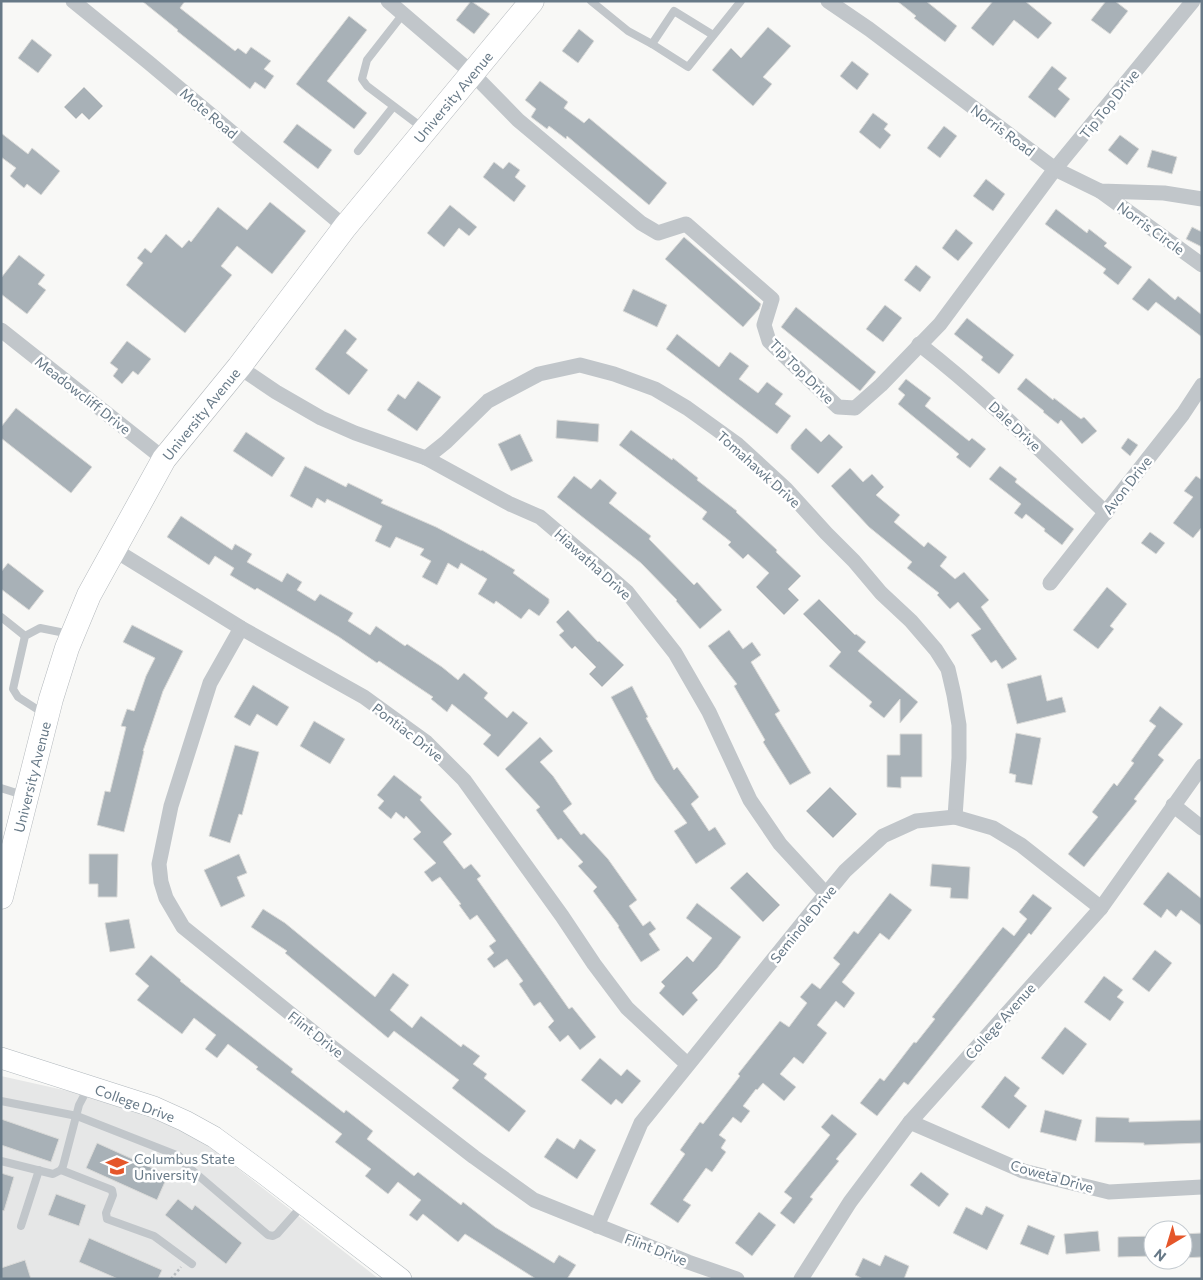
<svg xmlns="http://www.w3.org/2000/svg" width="1203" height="1280" viewBox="0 0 1203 1280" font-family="Commissioner,sans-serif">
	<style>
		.built { fill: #e6e7e7 }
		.building { fill: #a8b1b7; stroke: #dadad8 }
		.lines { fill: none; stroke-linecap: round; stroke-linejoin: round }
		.secondary-casing { stroke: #b1b8bd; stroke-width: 22 }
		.primary-casing { stroke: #b3b8bc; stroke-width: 25 }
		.path { stroke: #b9bdc0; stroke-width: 2.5; stroke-dasharray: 2.5 2.5; stroke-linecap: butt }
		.lane { stroke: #c1c6ca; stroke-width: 8 }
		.street { stroke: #c1c6ca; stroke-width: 15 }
		.secondary { stroke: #fff; stroke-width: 21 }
		.primary { stroke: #fff; stroke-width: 24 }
		.labels { text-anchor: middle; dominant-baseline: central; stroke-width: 5; stroke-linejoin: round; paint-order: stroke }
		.street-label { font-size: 14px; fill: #677987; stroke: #fff }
		.poi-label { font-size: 14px; fill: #677987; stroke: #fff; text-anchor: start }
	</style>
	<rect width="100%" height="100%" fill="#f8f8f6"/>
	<polygon class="built" points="1,1076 77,1093 152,1118 182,1131 214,1150 379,1279 1,1279"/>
	<g class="building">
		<polygon points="142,1 185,1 180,8 235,51 238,48 246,54 251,47 271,61 264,69 274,76 265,89 255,82 250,89 177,31 178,30"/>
		<polygon points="471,1 490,14 474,34 456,20"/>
		<polygon points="897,1 926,1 957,26 945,42 914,18 916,16"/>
		<polygon points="993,1 1025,1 1052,23 1038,39 1014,20 993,46 971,28"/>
		<polygon points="1106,1 1115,1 1128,11 1110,34 1091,20"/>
		<polygon points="349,16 367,30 327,81 367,113 354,129 296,84"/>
		<polygon points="768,27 791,46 763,77 772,84 753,106 712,70 731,48 741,58"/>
		<polygon points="579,29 594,41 578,63 562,51"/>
		<polygon points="32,39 52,55 38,73 18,58"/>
		<polygon points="852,61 869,74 857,90 840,76"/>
		<polygon points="1052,66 1067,78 1058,89 1070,99 1055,118 1028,97"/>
		<polygon points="540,81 568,102 564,108 584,123 589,118 667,183 649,205 567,136 566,139 549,126 547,129 531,117 536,109 525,100"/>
		<polygon points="84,87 103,106 89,120 82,113 76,119 64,107"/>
		<polygon points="873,113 888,124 884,129 891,135 880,149 859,132"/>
		<polygon points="297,124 332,150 318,169 283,142"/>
		<polygon points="944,126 957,136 940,158 927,148"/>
		<polygon points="1,133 28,154 32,148 60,171 41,195 27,184 24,188 10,176 16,168 1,157"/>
		<polygon points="1120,135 1139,149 1127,165 1108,150"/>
		<polygon points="1152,150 1177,157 1172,174 1147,167"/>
		<polygon points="494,162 503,169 509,162 520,170 515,177 526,186 514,202 483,177"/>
		<polygon points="986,179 1005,194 993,211 973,196"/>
		<polygon points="270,202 306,231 272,274 237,246 221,266 232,275 185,333 126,285 143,263 137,258 145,248 151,253 166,234 182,248 189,240 191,242 218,207 247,230"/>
		<polygon points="450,205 477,227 469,236 459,228 444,247 427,233"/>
		<polygon points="1056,209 1087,233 1089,229 1107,243 1104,246 1132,267 1118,285 1103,273 1106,269 1045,224"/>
		<polygon points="1192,227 1202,232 1202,247 1186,239"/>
		<polygon points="956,229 973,243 958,261 942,248"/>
		<polygon points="684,237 761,304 759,309 743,327 665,259"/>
		<polygon points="19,255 45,275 38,284 46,290 27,314 1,294 1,278"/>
		<polygon points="916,265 931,277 920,292 904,280"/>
		<polygon points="1149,278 1175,300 1178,296 1202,315 1202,337 1156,302 1148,311 1132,299"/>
		<polygon points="633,289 667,305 657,327 623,311"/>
		<polygon points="885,305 902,318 883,342 866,329"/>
		<polygon points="796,307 876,372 860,391 781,327"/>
		<polygon points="967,318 1014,355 999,374 981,360 983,357 954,334"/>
		<polygon points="345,329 357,339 346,353 368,370 349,395 315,369"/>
		<polygon points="677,334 719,367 730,352 749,366 739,379 758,393 767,382 783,394 775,404 791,416 777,434 666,349"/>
		<polygon points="127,341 151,359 138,375 133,371 122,384 113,376 118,369 110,363"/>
		<polygon points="1026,378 1053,400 1054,398 1081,419 1084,417 1097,431 1082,444 1061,420 1058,424 1043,412 1044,411 1017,389"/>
		<polygon points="906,379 931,398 925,406 969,441 972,438 986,449 970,468 956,457 959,454 898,404 905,395 898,389"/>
		<polygon points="418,381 441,397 417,431 387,410 398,394 405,399"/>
		<polygon points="16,408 92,467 71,493 1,438 1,427"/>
		<polygon points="557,420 599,424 598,442 556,438"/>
		<polygon points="806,428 821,442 829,434 843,447 818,474 791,449 791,445"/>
		<polygon points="631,430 672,460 673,458 698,478 697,480 737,511 736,512 777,550 776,552 801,576 788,589 799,600 784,615 756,587 769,573 748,554 743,559 728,545 731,542 702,519 707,512 619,445"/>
		<polygon points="246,432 285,458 272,477 233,451"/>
		<polygon points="520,434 533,461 511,471 498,444"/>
		<polygon points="1128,438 1138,445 1130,456 1121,448"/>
		<polygon points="305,466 346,487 348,483 383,500 381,503 436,527 481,551 482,550 515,570 513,573 549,599 549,603 539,616 529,609 521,619 496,601 494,604 478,594 487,579 461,563 458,569 448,563 437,585 422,577 431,561 420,555 424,549 396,537 390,548 375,541 382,526 327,499 325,503 317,498 312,508 290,496"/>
		<polygon points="1000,466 1017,479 1015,482 1074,529 1062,545 1044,531 1045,529 1026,514 1022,519 1014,513 1021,504 989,479"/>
		<polygon points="850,468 863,482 872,474 884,487 876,495 900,515 894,522 924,547 928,542 947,557 940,566 955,579 964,572 989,600 981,607 1017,659 1002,669 996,660 991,663 971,635 981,629 958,602 950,609 937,595 939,593 907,568 912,562 869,527 831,486"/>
		<polygon points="574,476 591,489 600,479 617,493 609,503 651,536 649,539 694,585 697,582 722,610 700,629 676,601 677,600 641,563 557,497"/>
		<polygon points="1196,476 1202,480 1202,527 1193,538 1173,523 1193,497 1184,491"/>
		<polygon points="181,516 232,550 235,544 252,554 247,562 282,582 287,573 302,582 297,590 315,601 320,594 353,613 348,621 370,635 376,626 405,646 407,644 442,667 458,680 464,673 488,693 484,698 507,718 513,711 528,723 498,757 483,744 491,735 452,704 447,712 431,699 433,697 379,661 377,663 339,637 257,588 255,590 230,575 234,568 215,556 209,565 167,537"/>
		<polygon points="1150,532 1165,543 1156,554 1141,543"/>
		<polygon points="8,563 44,591 29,610 1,589 1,572"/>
		<polygon points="1107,587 1127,604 1110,626 1114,629 1098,649 1073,630"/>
		<polygon points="819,599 855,635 856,634 866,642 858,651 918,702 900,723 900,699 884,718 869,706 872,702 829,666 841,652 803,614"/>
		<polygon points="568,610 598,642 599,641 624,665 602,687 589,674 596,667 575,646 572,649 559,635 564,631 556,622"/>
		<polygon points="132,625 183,651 163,691 143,751 144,751 124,832 97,825 105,791 110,792 126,727 121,726 127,709 134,711 146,676 155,658 123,642"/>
		<polygon points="729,630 743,649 752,642 761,655 751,662 780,711 775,714 811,773 790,785 763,742 765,740 734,686 737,684 708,646"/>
		<polygon points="1041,675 1047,701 1062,697 1066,712 1017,724 1007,684"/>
		<polygon points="253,685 289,707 277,726 257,714 250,726 234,717"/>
		<polygon points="632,686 648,717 646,718 674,770 677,767 699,797 691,804 709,831 715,827 726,844 696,864 674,831 687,823 655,780 611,697"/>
		<polygon points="1160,706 1183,724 1158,755 1164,760 1134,799 1137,801 1084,867 1068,854 1098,817 1092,812 1114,783 1117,786 1134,763 1131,761 1156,726 1149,721"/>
		<polygon points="314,721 345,739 330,764 300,746"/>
		<polygon points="1016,733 1041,738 1032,785 1015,782 1016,775 1009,773"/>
		<polygon points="900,734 922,734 922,777 901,777 901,788 887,787 887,755 900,755"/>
		<polygon points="540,737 553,751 540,762 553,776 572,804 563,811 581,835 584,833 608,859 637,900 629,906 643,926 650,921 656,929 649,934 660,950 641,962 618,927 619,926 593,891 597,887 578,866 583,862 561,838 558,840 536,810 540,807 505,769"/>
		<polygon points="235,745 259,752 242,815 239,814 230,843 209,836"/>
		<polygon points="394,775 422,797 420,800 452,834 443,842 464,869 471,864 481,876 477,879 569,1009 572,1007 596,1037 580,1050 568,1035 560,1042 548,1027 554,1021 540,1002 534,1006 519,984 523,981 507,959 494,968 487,959 494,953 489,946 496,941 477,915 470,920 459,905 461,904 440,877 432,882 424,872 436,863 413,839 421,832 406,816 404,819 396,812 391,819 378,808 384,801 377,795"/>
		<polygon points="830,787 857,814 833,838 806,811"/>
		<polygon points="89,854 118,854 117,897 98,897 98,884 89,884"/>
		<polygon points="239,854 247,873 237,877 245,896 221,907 204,870"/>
		<polygon points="932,864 970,867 968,899 950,898 951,888 930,886"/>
		<polygon points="747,872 780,905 763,922 730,888"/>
		<polygon points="1168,872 1202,899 1202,926 1181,910 1176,917 1167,909 1161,918 1143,904"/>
		<polygon points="890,893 912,910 889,940 880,933 842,982 855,993 844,1008 836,1001 817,1025 827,1033 803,1064 794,1057 780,1074 796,1087 784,1101 763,1083 757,1090 756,1089 743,1106 750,1111 741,1123 733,1117 719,1135 726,1140 721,1148 726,1152 712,1172 706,1168 683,1200 691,1205 678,1223 650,1204 685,1154 680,1150 700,1122 703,1124 740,1076 738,1074 780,1021 789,1027 807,1003 800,997 812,983 820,989 840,964 833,958 854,931 858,934"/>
		<polygon points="1033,894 1052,908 1031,935 1029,933 908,1085 904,1082 877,1116 860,1103 880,1078 884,1081 914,1042 916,1043 935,1019 932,1017 1003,927 1014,936 1027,919 1019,912"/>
		<polygon points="697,903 741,937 717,968 692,993 698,1000 683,1016 659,993 665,986 661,982 687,956 693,962 712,938 686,918"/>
		<polygon points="263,909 285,923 375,997 393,973 409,985 390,1010 412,1028 421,1016 461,1047 463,1044 480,1056 473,1064 487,1074 484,1078 526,1111 509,1132 452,1088 459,1080 394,1031 388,1038 285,953 287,951 251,927"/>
		<polygon points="129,919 135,948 110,952 105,923"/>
		<polygon points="1155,950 1172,963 1149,992 1132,979"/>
		<polygon points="151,955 181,980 180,981 293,1069 291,1072 344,1113 346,1110 373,1131 367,1139 414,1176 418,1172 461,1205 463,1202 495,1227 554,1263 559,1255 576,1265 567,1279 536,1279 465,1234 458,1242 423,1214 417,1221 409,1215 421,1200 398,1182 388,1194 365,1176 371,1169 335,1142 342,1134 256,1069 258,1067 228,1044 217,1058 205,1049 216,1035 194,1018 182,1034 137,1000 149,986 135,974"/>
		<polygon points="1104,976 1123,990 1117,997 1124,1002 1110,1021 1084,1002"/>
		<polygon points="1065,1027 1087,1044 1063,1075 1041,1058"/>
		<polygon points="600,1058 621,1076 627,1069 641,1081 622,1104 616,1099 611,1105 581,1080"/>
		<polygon points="1005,1076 1020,1088 1014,1096 1027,1106 1009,1129 981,1107"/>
		<polygon points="1045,1110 1082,1120 1076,1141 1040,1132"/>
		<polygon points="832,1114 857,1134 836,1159 839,1161 810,1197 813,1199 794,1224 780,1213 792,1198 784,1192 830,1135 821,1127"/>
		<polygon points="1096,1117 1129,1118 1129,1122 1202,1120 1202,1143 1144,1145 1144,1143 1095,1142"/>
		<polygon points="1,1119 59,1139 51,1162 1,1145"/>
		<polygon points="557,1138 574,1149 580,1139 596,1150 577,1179 544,1157"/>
		<polygon points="97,1143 168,1175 157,1200 86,1168"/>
		<polygon points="921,1172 949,1194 939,1207 910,1185"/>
		<polygon points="1,1173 14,1177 4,1211 1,1210"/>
		<polygon points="56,1194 86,1205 79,1226 48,1215"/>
		<polygon points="178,1199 192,1210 195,1205 242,1243 226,1264 165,1215"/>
		<polygon points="986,1206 1004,1215 987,1250 953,1233 966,1207 982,1215"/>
		<polygon points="759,1212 776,1225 752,1256 735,1243"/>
		<polygon points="1028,1225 1055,1236 1048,1255 1020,1244"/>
		<polygon points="1098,1231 1100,1251 1066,1254 1064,1234"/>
		<polygon points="1202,1233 1202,1257 1183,1258 1183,1234"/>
		<polygon points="1153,1236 1153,1256 1118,1257 1118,1237"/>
		<polygon points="89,1238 162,1270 158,1279 118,1279 79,1262"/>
		<polygon points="885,1255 909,1266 904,1279 863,1279 855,1275 863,1258 880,1266"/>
		<polygon points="25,1260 31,1279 1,1279 1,1268"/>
	</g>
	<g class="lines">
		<g class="secondary-casing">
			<polyline id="secondary" points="1,1058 154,1107 185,1121 214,1137 263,1173 401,1279"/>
		</g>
		<g class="primary-casing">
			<polyline id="primary" points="1,897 51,699 67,648 89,595 164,459 239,367 345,227 532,1"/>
		</g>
		<polyline class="path" points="171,1279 181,1267"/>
		<g class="lane">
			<polyline points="591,1 628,31 652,44"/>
			<polyline points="403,14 367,60 362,79 367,86 424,129"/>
			<polyline points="713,35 674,11 652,44 688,67 741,1"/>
			<polyline points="358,151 393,107"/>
			<polyline points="1,617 25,636"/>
			<polyline points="43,713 18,697 13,689 25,636 40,628 70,634"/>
			<polyline points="1,788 23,795"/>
			<polyline points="1,1101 77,1116 179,1156 186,1165 268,1235 273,1236 277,1234 302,1206"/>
			<polyline points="1,1161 53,1174 61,1170 63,1166 79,1105 89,1086"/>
			<polyline points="61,1170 112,1190 113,1195 106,1213 107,1219 154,1236 192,1264"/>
			<polyline points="21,1226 39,1170"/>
		</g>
		<g class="street">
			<polyline points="73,1 148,62 345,227"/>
			<polyline points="388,1 472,73 518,120 641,223 658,233 686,224 772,299 764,325 769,341 838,407 855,408 881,385 940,324 1055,169 1193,1"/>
			<polyline points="828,1 869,29 1055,169 1100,191 1164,193 1202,199"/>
			<polyline points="1100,191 1202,265"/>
			<polyline points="1,330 164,459"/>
			<path d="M 919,344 C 986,396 1045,455 1106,513"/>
			<polyline points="239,367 276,392 321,418 355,433 426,458 510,504 540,517 587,557 627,592 675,653 709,712 750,800 780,844 826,894"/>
			<polyline points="426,458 446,442 488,401 539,374 580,365 614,374 655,389 687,408 737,444 786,489 826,533 854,561 881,593 911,621 936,650 948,669 954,695 959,725 959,758 955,817"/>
			<polyline points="113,549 241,628 364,697 426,742 464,780 562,916 594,964 627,1008 687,1064"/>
			<polyline points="1050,583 1183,414 1202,385"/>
			<polyline points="241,628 210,683 171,806 159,864 161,882 166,898 183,927 328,1044 474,1157 534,1200 688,1262 737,1279"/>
			<polyline points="1173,805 1202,828"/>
			<polyline points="910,1122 1023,1171 1109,1192 1202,1187"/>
			<polyline points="597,1226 641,1123 826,894 845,871 883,836 916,821 955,817 993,828 1021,845 1101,908"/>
			<polyline points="801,1279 850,1202 910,1122 1101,908 1202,766"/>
		</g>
		<use href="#secondary" class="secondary"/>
		<use href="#primary" class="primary"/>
	</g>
	<defs>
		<g id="university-bare" transform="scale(1.725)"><path d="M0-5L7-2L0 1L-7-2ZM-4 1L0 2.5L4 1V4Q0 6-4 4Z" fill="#e5562a" stroke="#fff" stroke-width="2.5" paint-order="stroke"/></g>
	</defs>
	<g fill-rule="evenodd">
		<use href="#university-bare" x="117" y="1166"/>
	</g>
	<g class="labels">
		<g class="street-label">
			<text transform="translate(453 97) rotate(-50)">University Avenue</text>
			<text transform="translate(1109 104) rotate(-51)">Tip Top Drive</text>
			<text transform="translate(209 113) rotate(40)">Mote Road</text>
			<text transform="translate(1003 130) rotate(37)">Norris Road</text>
			<text transform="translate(1151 228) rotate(36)">Norris Circle</text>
			<text transform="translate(802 371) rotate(45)">Tip Top Drive</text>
			<text transform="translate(83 395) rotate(38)">Meadowcliff Drive</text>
			<text transform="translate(201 414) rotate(-51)">University Avenue</text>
			<text transform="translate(1015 426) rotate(43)">Dale Drive</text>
			<text transform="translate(759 469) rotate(42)">Tomahawk Drive</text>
			<text transform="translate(1127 485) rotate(-52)">Avon Drive</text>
			<text transform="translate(593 564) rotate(42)">Hiawatha Drive</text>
			<text transform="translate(408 732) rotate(38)">Pontiac Drive</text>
			<text transform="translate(32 777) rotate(-76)">University Avenue</text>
			<text transform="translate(803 924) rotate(-51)">Seminole Drive</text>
			<text transform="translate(1000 1021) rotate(-48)">College Avenue</text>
			<text transform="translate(316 1034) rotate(38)">Flint Drive</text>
			<text transform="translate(135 1103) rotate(20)">College Drive</text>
			<text transform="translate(1052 1176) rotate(16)">Coweta Drive</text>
			<text transform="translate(656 1249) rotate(21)">Flint Drive</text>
		</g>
		<g class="poi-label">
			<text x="134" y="1158">Columbus State<tspan x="134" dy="16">University</tspan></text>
		</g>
	</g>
	<rect width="1203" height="1280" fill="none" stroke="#677987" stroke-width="5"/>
	<g transform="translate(1168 1245) rotate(218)"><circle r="24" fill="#ffffff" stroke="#c2c9cf"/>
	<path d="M0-4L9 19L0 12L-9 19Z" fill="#e5562a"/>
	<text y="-8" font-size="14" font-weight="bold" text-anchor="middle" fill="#677987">N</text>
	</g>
</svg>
